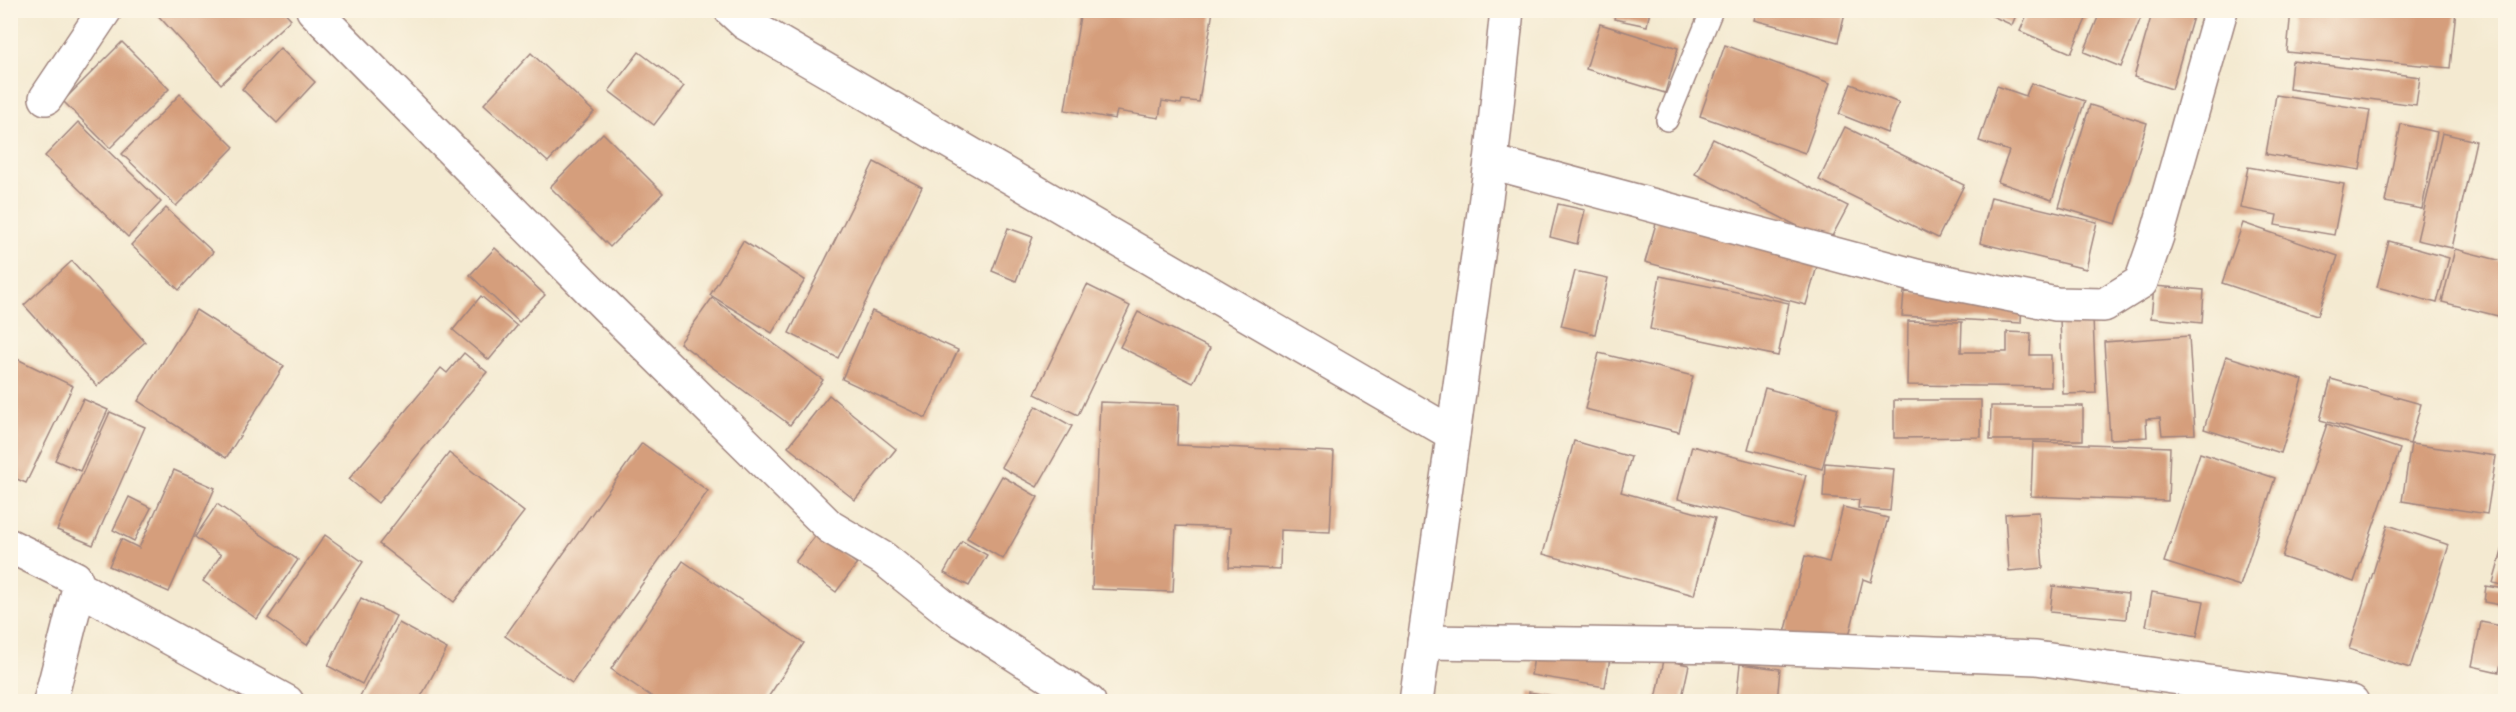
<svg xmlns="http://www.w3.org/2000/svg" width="2516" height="712" viewBox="0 0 2516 712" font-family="Mynerve,sans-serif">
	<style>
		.building { fill: #d59e7b }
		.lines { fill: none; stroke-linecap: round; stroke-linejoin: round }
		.service-casing { stroke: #9f847e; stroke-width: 24 }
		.minor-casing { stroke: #9f847e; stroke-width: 36 }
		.tertiary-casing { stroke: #9f847e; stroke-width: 36 }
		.service { stroke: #fff; stroke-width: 21 }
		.minor { stroke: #fff; stroke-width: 33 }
		.tertiary { stroke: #fff; stroke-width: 33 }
	</style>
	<rect width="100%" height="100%" fill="#fcf5e5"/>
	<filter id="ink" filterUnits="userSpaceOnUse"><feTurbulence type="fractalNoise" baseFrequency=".0167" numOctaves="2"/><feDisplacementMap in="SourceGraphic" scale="12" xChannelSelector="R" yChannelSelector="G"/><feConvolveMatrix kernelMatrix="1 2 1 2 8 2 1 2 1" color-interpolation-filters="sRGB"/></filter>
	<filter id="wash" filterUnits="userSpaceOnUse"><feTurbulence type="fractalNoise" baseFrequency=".008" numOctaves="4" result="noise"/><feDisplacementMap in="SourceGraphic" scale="24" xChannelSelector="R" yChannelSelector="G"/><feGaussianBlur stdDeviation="1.35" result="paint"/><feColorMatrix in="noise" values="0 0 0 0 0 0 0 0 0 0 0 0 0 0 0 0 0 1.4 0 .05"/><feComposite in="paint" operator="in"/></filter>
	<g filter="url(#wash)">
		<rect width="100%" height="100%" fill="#f4ead1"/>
		<g id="blocks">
			<g class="building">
				<polygon points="153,10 283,10 291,19 221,84"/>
				<polygon points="1081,10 1213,10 1199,102 1182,100 1181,104 1162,101 1159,118 1117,111 1115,119 1065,110"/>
				<polygon points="1616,10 1650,10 1647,26 1614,19"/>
				<polygon points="1757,10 1846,10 1838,42 1754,20"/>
				<polygon points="1979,10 2018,10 2012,25"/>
				<polygon points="2029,10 2090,10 2071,53 2020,31"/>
				<polygon points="2101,10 2144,10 2121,67 2084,52"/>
				<polygon points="2153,10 2195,10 2172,89 2134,77"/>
				<polygon points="2291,10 2456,10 2450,68 2287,52"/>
				<polygon points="1600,24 1678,48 1665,93 1586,69"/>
				<polygon points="122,42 169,89 110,148 63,101"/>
				<polygon points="1725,45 1830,83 1805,153 1700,116"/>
				<polygon points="280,48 315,82 277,123 242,89"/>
				<polygon points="639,52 684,86 654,125 609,91"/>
				<polygon points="531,53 594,112 548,162 484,104"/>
				<polygon points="2292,61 2420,77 2416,105 2289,89"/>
				<polygon points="2031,83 2085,101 2052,200 1998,182 2009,151 1979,141 1997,86 2026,96"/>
				<polygon points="1851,84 1899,103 1887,133 1839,114"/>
				<polygon points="180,94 234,147 176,206 122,154"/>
				<polygon points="2276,95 2370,110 2360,170 2266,154"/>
				<polygon points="2090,105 2147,123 2116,224 2059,207"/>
				<polygon points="78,122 161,202 128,237 45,156"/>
				<polygon points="2401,124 2437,132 2422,209 2385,202"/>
				<polygon points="1845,127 1964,185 1938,238 1819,180"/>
				<polygon points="603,133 663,193 610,247 550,187"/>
				<polygon points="2442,133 2476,141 2452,248 2417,240"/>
				<polygon points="1713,139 1848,206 1829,242 1695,174"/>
				<polygon points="874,162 922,187 838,358 789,333"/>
				<polygon points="2248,167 2344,184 2334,235 2275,225 2277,215 2240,208"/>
				<polygon points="1991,197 2097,222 2086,269 1980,243"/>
				<polygon points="1558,204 1585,210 1577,244 1550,237"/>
				<polygon points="166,208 213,252 179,290 131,245"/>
				<polygon points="1657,220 1818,263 1806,305 1645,262"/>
				<polygon points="2243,223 2338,256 2318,315 2222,283"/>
				<polygon points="1008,228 1033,237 1016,281 992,271"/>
				<polygon points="743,241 805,280 772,333 710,295"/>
				<polygon points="2389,241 2449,258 2437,303 2377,287"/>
				<polygon points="495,248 545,295 519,322 470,275"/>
				<polygon points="2455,249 2506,262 2506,318 2442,302"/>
				<polygon points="72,261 145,342 97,386 24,305"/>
				<polygon points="1575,271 1608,278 1595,334 1561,326"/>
				<polygon points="1660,276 1789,303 1778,356 1650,329"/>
				<polygon points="1087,285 1130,306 1078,415 1035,394"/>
				<polygon points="2154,286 2204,290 2202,323 2151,318"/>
				<polygon points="1904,292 2022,298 2021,323 1902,316"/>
				<polygon points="481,296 517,326 489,360 453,330"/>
				<polygon points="712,298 823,380 790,425 680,343"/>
				<polygon points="196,310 284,366 226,458 138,401"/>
				<polygon points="872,311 958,350 926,418 842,379"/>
				<polygon points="1138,312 1210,348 1193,383 1120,347"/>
				<polygon points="2093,318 2096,393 2063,394 2060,319"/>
				<polygon points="1908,321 1962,322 1961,352 2007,352 2007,332 2031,333 2030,355 2051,355 2051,387 1907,385"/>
				<polygon points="2189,336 2195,434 2162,435 2160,418 2146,419 2147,437 2110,439 2104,342"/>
				<polygon points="464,353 487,372 378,503 349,479 441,368 447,373"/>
				<polygon points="1599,353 1693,376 1679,432 1585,409"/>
				<polygon points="2226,356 2303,380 2281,453 2204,429"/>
				<polygon points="13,357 73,386 26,483 10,476 10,363"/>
				<polygon points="2331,379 2421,404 2410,444 2320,420"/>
				<polygon points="1765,388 1838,408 1822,469 1748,449"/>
				<polygon points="829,395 896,449 855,500 788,447"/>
				<polygon points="83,399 108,410 80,471 55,460"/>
				<polygon points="1894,400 1981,400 1981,437 1894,438"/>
				<polygon points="1100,402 1179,405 1177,445 1334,452 1330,532 1281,530 1280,569 1229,567 1231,528 1176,526 1173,592 1092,589"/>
				<polygon points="1036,406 1072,426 1037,487 1001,467"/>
				<polygon points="1991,406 2083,406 2083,440 1990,440"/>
				<polygon points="110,412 145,427 93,545 57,530"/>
				<polygon points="2327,424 2400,449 2354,582 2282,557"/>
				<polygon points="1574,441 1631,457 1621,492 1715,518 1694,595 1543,554"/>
				<polygon points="2033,442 2170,447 2168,501 2031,496"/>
				<polygon points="642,443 708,491 572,683 505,636"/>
				<polygon points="2411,444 2496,456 2487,514 2402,501"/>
				<polygon points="1692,446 1806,475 1792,528 1678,499"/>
				<polygon points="449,453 524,512 454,602 379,544"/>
				<polygon points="2200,453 2275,478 2240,586 2164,562"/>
				<polygon points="1825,463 1894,469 1890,511 1858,508 1859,500 1823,497"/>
				<polygon points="174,470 215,488 169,592 109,566 121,539 139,548"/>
				<polygon points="1002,476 1038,497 1003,559 967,538"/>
				<polygon points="129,497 151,508 134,541 113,530"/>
				<polygon points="217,504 298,560 257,619 203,581 221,555 195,537"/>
				<polygon points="1843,507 1888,518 1871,582 1863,579 1846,648 1785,633 1805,556 1829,562"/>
				<polygon points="2039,512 2043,568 2009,571 2005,514"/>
				<polygon points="2388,525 2449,545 2410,668 2349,649"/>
				<polygon points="817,534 857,564 836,592 795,562"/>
				<polygon points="325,535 363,562 307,645 268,618"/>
				<polygon points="2506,537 2506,586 2493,583"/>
				<polygon points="962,541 987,555 969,586 944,573"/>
				<polygon points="683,561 804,643 765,702 660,702 611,669"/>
				<polygon points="2053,586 2128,594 2126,619 2050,612"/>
				<polygon points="2486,586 2506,589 2506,606 2484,602"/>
				<polygon points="2152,592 2204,601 2197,636 2146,626"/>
				<polygon points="361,598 396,616 362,684 328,666"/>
				<polygon points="2481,622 2506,627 2506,640 2499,672 2472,666"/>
				<polygon points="399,623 447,649 418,702 365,702 359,698"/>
				<polygon points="1536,646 1610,658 1605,687 1531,675"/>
				<polygon points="1664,660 1689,665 1681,702 1656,699"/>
				<polygon points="1740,664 1780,669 1777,702 1736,702"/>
				<polygon points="1529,692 1564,698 1563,702 1528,702"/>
				<polygon points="1804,697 1823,700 1823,702 1803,702"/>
			</g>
		</g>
	</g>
	<g filter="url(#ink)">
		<use href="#blocks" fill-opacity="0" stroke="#9f847e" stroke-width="1.5"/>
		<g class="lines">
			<g class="service-casing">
				<polyline id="service" points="1667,120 1712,10"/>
			</g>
			<g class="minor-casing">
				<g id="minor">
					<polyline points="313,10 606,306 830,527 884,559 954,615 1089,702"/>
					<polyline points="731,10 745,23 1453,434"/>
					<polyline points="46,98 105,10"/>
					<polyline points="1491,162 1916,276 2056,304 2104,305 2141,282 2157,236 2221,10"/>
					<polyline points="10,546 75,578 79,588 287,702"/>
					<polyline points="1424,642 1734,646 2036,658 2352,702"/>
					<polyline points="50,702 79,588"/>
				</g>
			</g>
			<g class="tertiary-casing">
				<polyline id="tertiary" points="1416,702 1491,162 1507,10"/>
			</g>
			<use href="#service" class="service"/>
			<use href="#minor" class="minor"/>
			<use href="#tertiary" class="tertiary"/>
		</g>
	</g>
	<rect width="2516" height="712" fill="none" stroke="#fcf5e5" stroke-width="36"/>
</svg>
